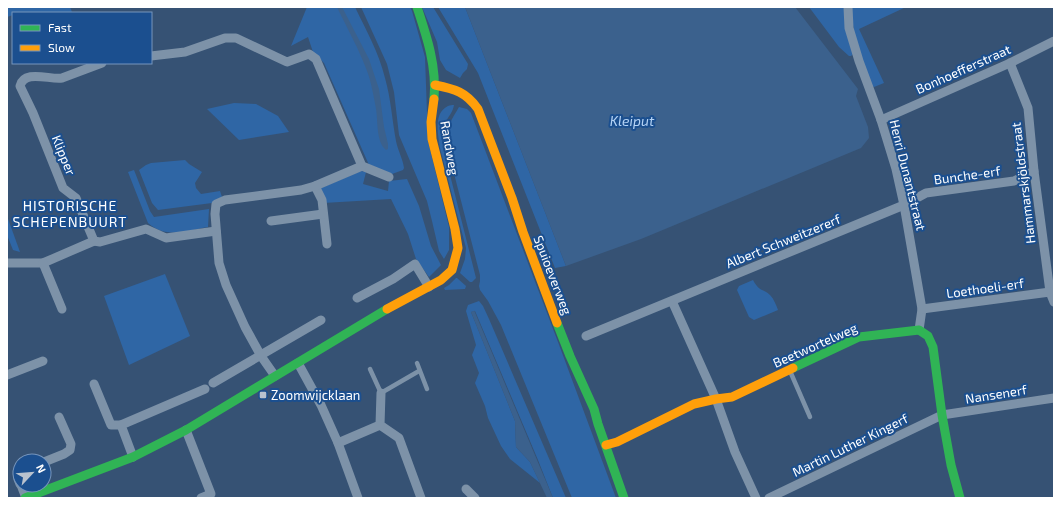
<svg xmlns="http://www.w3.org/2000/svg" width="1061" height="505" viewBox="0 0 1061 505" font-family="'Exo 2',sans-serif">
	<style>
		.green { fill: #2f66a5 }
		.water { fill: #3b618d }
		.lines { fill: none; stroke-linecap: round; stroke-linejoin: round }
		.lane { stroke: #7d92a8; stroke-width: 4.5 }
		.street { stroke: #7d92a8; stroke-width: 9 }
		.fast { stroke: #30b455; stroke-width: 9 }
		.slow { stroke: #ff9f0a; stroke-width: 9 }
		.poi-dot { fill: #b9c2ce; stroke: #1b4f8f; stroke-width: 1.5 }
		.labels { text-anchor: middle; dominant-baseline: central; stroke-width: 4; stroke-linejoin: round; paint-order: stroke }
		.street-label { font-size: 13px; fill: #fff; stroke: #1b4f8f }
		.poi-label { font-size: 13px; fill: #fff; stroke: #1b4f8f; text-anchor: start }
		.water-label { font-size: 14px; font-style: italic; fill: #b5d3f5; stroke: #1b4f8f }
		.neighbourhood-label { font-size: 14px; letter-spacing: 1px; fill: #fff; stroke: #1b4f8f }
	</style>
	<rect width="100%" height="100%" fill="#365274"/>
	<g class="green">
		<polygon points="7,7 70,7 72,12 13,13 13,15 7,17"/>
		<path d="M 307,7 L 355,7 C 366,30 379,53 385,78 C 391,99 392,120 396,141 C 398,151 403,159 404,168 L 403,170 L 392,174 L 389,173 L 369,165 L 324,63 L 313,52 L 308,37 L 291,46 Z"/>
		<polygon points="361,7 410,7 412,11 425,57 428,141 449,227 449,250 444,259 439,251 432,221 427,201 399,135 394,92 387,64"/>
		<polygon points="422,7 433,7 468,64 467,69 463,73 460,78 446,70 440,60 437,42"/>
		<polygon points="438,7 465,7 566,266 555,268 478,73"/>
		<path d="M 809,7 L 845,7 C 843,24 848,38 853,54 L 851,56 L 849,56 L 839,47 Z"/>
		<polygon points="851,7 906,7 859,29 884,83 874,87 872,86 855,42"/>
		<polygon points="234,103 256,104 278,116 289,132 239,140 207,109"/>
		<path d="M 454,105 C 453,112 448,117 445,123 C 442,130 443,139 443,147 L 476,278 L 472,282 L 470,282 L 460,273 L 465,259 L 466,248 L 440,148 C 438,135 433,113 448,106 C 450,105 452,105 454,105 Z"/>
		<path d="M 459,107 L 467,109 L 471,113 L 558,342 L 616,498 L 572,498 L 501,325 L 488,301 L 480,290 L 479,286 L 480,281 L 480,275 L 448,150 C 445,129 449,124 459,107 Z"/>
		<polygon points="185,160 189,164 202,172 195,183 196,188 201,194 220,191 222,197 212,203 158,210 152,203 139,170 146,165 151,163"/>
		<path d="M 134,170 L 150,211 L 154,217 L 209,209 L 208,227 C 186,231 166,239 148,223 L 128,172 Z"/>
		<polygon points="361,171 366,172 363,184 388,191 389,181 407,179 419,206 431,246 441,265 429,277 416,259 408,234 391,199 323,203 321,188"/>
		<polygon points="7,216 20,252 13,250 7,235"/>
		<polygon points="165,274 190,336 129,365 104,296"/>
		<polygon points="456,278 457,278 466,286 465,289 445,290 444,288 449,285"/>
		<path d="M 753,280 C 760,293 763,288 770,295 C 774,299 776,305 778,310 L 754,320 L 749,317 L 737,290 L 739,286 Z"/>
		<polygon points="479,301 483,306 489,319 566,498 553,498 538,460 475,311 471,312 515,421 516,447 530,462 540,483 510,459 501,446 488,418 485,406 475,383 479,373 472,355 476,345 466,311 468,305"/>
	</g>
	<g class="water">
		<path d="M 337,7 L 342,7 L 369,59 L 379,89 L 384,127 L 388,144 L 388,149 L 386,150 C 376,142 378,121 376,109 C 374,98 371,81 367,71 C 359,49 347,28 337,7 Z"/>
		<polygon points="465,7 795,7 858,89 856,96 868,127 869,138 861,148 641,239 566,266"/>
		<polygon points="474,311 474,310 553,498 547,498 530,462 516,447 515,421 471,312"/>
	</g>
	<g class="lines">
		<g class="lane">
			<polyline points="417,363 427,389"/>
			<polyline points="370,369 381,393 419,371"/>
			<polyline points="790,371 810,417"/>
		</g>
		<g class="street">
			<polyline points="848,7 849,28 859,61 881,120 896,169 904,205 922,309 919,330"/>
			<polyline points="151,56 185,52 225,38 236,38 287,62 309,54 316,59 362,166 389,177"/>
			<path d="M 102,63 L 62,78 C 50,80 24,69 20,86 L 33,113 L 63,188 L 76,198 L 94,241 L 100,242 L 146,229 L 166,238 L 216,231"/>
			<polyline points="1010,63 1028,108 1034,171 1050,292 1054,302"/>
			<polyline points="881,120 1010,63 1054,41"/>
			<polyline points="315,186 322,200 327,244"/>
			<polyline points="271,221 323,214"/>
			<polyline points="7,263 43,263 94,241"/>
			<polyline points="43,263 62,309"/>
			<polyline points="357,298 393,279 415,264 429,287"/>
			<polyline points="672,301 716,399 735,452 756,498"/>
			<polyline points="922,309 1050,292"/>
			<polyline points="586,336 904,205 926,193 1014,181 1034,171"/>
			<polyline points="298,363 321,405 338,443 358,498"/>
			<polyline points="7,375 43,361"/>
			<polyline points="275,376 261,356 245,327 226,285 219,263 215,214 216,204 225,200 301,190 315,186 362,166"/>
			<polyline points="213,383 321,320"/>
			<polyline points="94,384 111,425 121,425"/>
			<polyline points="381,393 380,425 399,438 421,498"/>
			<polyline points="186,430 211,494 201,498"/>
			<polyline points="338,443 380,425"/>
			<polyline points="133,457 121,425 205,389"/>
			<polyline points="44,462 64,454 70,450 71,444 59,417"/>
			<polyline points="20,472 18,473 18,479 20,484"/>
			<polyline points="21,485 26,498"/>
			<polyline points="466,489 475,498"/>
			<polyline points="769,498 942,415 1054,398"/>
		</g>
		<g class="fast">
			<path d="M 417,7 C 427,37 437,67 434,99"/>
			<polyline points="557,323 570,356 594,409 598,424 624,498"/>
			<polyline points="793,368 859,337 919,330 928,336 933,347 942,415 951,465 960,498"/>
			<polyline points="25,498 133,457 186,430 387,309"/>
		</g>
		<g class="slow">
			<path d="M 435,85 C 455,89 466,92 478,109 L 512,198 L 523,232 L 557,323"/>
			<polyline points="387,309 441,280 452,270 458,248 455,229 432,139 431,122 434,99"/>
			<polyline points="606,445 617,442 694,404 716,399 732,397 793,368"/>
		</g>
	</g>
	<rect class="poi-dot" x="259" y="391" width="8" height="8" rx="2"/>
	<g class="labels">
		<g class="street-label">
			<text transform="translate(963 69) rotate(-24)">Bonhoefferstraat</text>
			<text transform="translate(450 148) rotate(80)">Randweg</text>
			<text transform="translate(64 155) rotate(68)">Klipper</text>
			<text transform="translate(908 175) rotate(76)">Henri Dunantstraat</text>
			<text transform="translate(967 175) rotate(-8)">Bunche-erf</text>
			<text transform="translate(1023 183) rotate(-97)">Hammarskjöldstraat</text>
			<text transform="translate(783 241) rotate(-22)">Albert Schweitzererf</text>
			<text transform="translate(553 275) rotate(69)">Spuioeverweg</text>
			<text transform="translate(985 288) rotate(-8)">Loethoeli-erf</text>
			<text transform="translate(815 345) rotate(-24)">Beetwortelweg</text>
			<text transform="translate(996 394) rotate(-9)">Nansenerf</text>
			<text transform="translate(850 445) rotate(-26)">Martin Luther Kingerf</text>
		</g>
		<g class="poi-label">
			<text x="271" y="395">Zoomwijcklaan</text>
		</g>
		<g class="water-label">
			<text x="632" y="120">Kleiput</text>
		</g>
		<g class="neighbourhood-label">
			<text x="70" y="205">HISTORISCHE<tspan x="70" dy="16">SCHEPENBUURT</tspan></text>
		</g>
	</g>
	<rect width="1061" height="505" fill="none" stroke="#ffffff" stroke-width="16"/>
	<rect x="12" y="12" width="140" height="52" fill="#1b4f8f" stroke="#7695bc"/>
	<rect x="20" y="25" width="20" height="6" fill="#30b455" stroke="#7695bc"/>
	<text x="48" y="32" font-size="12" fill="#ffffff">Fast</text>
	<rect x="20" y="45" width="20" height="6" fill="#ff9f0a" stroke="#7695bc"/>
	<text x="48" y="52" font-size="12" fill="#ffffff">Slow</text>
	<g transform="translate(32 473) rotate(64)"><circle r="19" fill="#1b4f8f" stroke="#7695bc"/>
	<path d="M0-3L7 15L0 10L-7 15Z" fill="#b9c2ce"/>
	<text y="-6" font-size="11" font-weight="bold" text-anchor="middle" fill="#ffffff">N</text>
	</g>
</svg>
